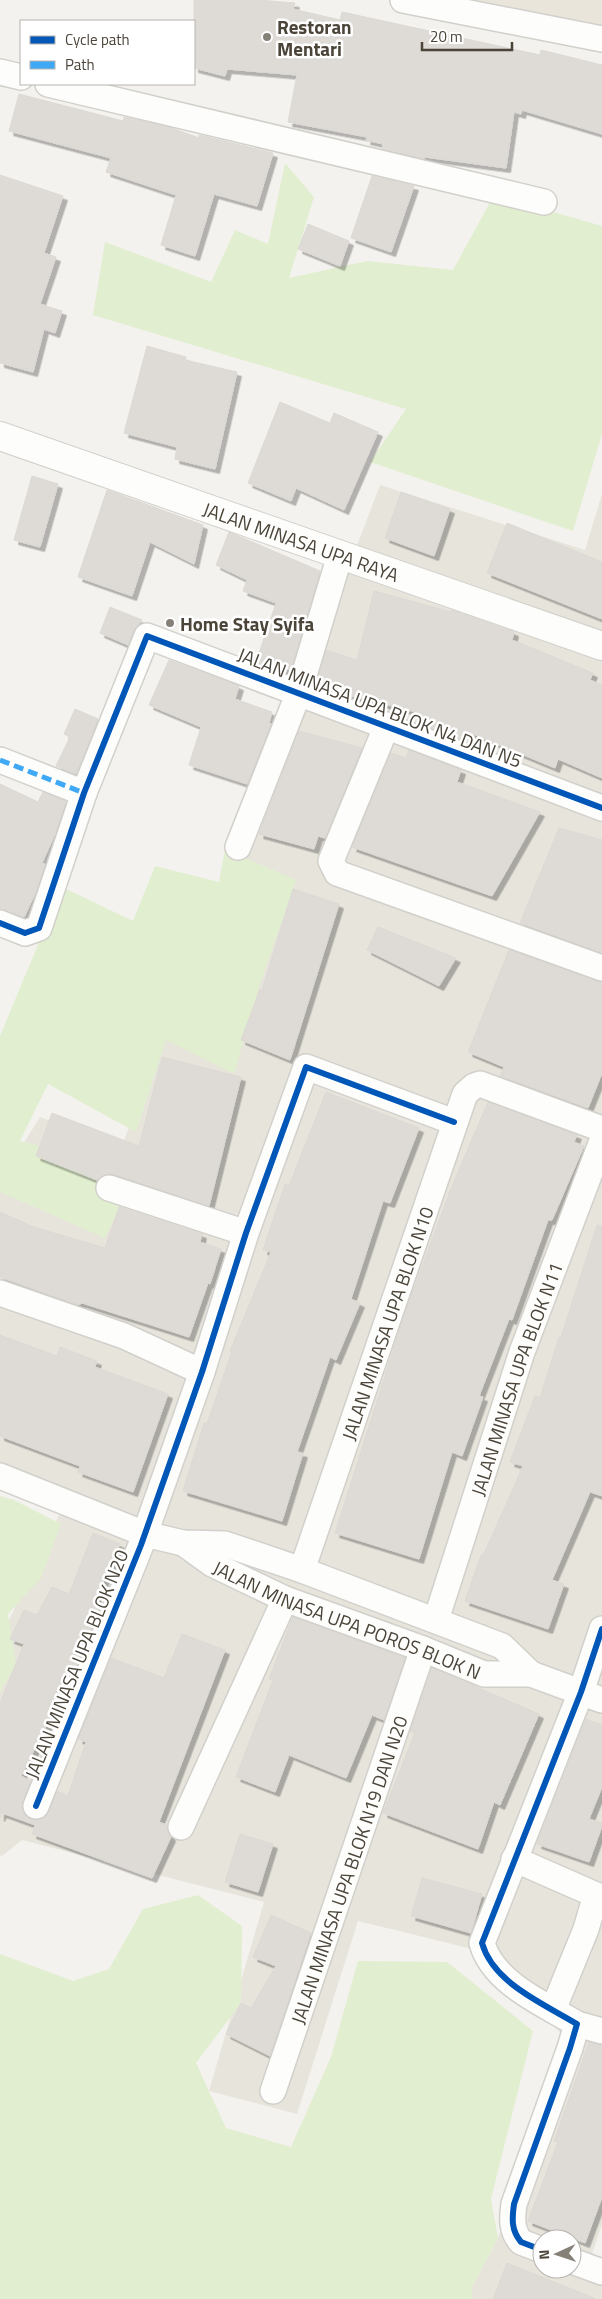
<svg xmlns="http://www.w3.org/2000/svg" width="602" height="2299" viewBox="0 0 602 2299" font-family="'Titillium Web',sans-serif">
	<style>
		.residential { fill: #e7e4dc; fill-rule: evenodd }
		.education { fill: #eae5da }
		.green { fill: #e1eecf }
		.building { fill: #dedbd6; stroke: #dcd9d4; filter: url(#shadow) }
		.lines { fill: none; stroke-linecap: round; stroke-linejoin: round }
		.minor-casing { stroke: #d2d0cb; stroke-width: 28 }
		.tertiary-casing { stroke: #d2d0cb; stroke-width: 30 }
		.minor { stroke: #fdfdfc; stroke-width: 25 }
		.tertiary { stroke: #fdfdfc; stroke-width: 28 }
		.quiet { stroke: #3fa9f5; stroke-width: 5; stroke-dasharray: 10 5; stroke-linecap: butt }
		.cycleway-casing { stroke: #fff; stroke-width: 9 }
		.cycleway { stroke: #0057b8; stroke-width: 6 }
		.poi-dot { fill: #868178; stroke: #fff; stroke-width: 2 }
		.labels { text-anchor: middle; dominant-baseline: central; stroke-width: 5; stroke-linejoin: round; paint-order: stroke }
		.poi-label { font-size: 19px; font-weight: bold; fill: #4b4439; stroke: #fff; text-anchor: start }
		.street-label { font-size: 19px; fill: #4b4439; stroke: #fff }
	</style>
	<defs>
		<filter id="shadow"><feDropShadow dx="4.5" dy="4.5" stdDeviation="0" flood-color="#0004"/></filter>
	</defs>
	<rect width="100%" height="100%" fill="#f4f2ee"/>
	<path class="residential" d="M 380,485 L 585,550 L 602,494 L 602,2225 L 585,2274 L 602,2277 L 602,2299 L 472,2299 L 472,2287 L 498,2238 L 565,2037 L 472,1949 L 358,1921 L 297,2114 L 209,2091 L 264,1902 L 22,1840 L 2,1856 L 0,1855 L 0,1639 L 61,1511 L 0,1487 L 0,1181 L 40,1117 L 121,1148 L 165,1033 L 238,877 L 309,672 ZM 542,2239 L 572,2239 L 572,2269 L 542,2269 Z"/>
	<polygon class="education" points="475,0 602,0 602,26 475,1"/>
	<g class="green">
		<polygon points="285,163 314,197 289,278 367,261 453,270 494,195 602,226 602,434 573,531 370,462 406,409 93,315 105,242 211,282 235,230 268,244"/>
		<polygon points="225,849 296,880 259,987 234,1074 166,1040 136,1132 48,1084 20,1141 138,1170 105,1238 0,1192 0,1036 62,887 133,921 155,866 219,882"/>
		<polygon points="0,1496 14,1500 61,1524 41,1578 8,1614 16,1664 0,1692"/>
		<polygon points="198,1895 242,1926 241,2003 196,2063 226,2128 291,2147 331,2057 358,1961 447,1962 533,2031 491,2199 498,2238 472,2287 472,2299 0,2299 0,1954 73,1981 109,1969 143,1909"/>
	</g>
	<g class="building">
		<polygon points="194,0 259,0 295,3 293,9 340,20 342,12 540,55 541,50 602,65 602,134 522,110 521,114 514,112 506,168 425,157 424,159 382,149 383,144 366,140 367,137 288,122 297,75 227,69 225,76 194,68"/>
		<polygon points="19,94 123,121 124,117 169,127 199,138 199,135 273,153 257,206 214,194 195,256 161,245 176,195 106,172 111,158 9,131"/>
		<polygon points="0,175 63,196 44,253 56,257 40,304 62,311 55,333 44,329 33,372 0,363"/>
		<polygon points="372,176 414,186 391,252 351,238"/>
		<polygon points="308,224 349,241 340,266 298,249"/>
		<polygon points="147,346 186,357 185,360 237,372 215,469 175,459 177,447 124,433"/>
		<polygon points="280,402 330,423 334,413 378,432 344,510 296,488 291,501 248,483"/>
		<polygon points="32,476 58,484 40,547 14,540"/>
		<polygon points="107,490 203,525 194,564 150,542 132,596 78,577"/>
		<polygon points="401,492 450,509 434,556 385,538"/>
		<polygon points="507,523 602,562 602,619 487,573"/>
		<polygon points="229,532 320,571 291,670 287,669 285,673 256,662 276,603 243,591 247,580 216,565"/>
		<polygon points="374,591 451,612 451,610 514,632 512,640 593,673 590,680 602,685 602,778 558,759 555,768 473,734 470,743 417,723 420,713 348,695 349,689 318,679 326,650 357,660"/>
		<polygon points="110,607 142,620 134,630 128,645 100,633"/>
		<polygon points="169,660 239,686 235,699 272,712 269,723 271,724 247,784 189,765 201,727 149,705"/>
		<polygon points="75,709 98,719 76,774 56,766 70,737 64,734"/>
		<polygon points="299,731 362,748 325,838 318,836 314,849 259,834"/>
		<polygon points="409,750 461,770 457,782 540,812 492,896 352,847 391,753 406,758"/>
		<polygon points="0,784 38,802 43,792 66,801 55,834 42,863 45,864 35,894 24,917 0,909"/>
		<polygon points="559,828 602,840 602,953 520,923"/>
		<polygon points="293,889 339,904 290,1060 241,1040 260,989 262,990"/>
		<polygon points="378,927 456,958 439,986 367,950"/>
		<polygon points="509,950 602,982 602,1073 588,1108 500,1076 504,1067 468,1052"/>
		<polygon points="162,1057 241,1077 209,1206 113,1174 106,1174 97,1180 36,1156 52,1113 139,1146"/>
		<polygon points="326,1092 419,1128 390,1203 383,1201 351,1299 360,1303 336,1360 330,1357 297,1452 303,1453 282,1521 183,1491 204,1423 207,1424 232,1351 230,1351 271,1252 263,1250 285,1184 289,1186"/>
		<polygon points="488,1102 577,1135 574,1142 584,1146 552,1220 548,1220 512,1320 509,1319 479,1396 483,1397 462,1456 452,1452 419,1559 335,1533 405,1313 450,1191"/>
		<polygon points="119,1207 202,1234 200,1242 221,1249 210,1284 208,1283 189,1337 82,1303 78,1305 0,1277 0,1212 34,1227 105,1248"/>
		<polygon points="597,1225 602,1226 602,1496 590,1492 552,1580 564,1584 548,1629 465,1601 481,1555 483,1556 523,1466 510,1462 535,1396 540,1398 559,1337 561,1337"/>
		<polygon points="0,1335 57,1356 60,1347 97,1361 95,1367 168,1394 133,1492 78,1472 80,1466 0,1436"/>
		<polygon points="93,1533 120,1544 94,1603 101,1605 52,1728 46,1726 21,1776 31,1781 23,1801 22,1808 24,1814 30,1819 38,1820 44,1818 49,1812 57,1791 68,1796 86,1742 78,1739 111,1658 164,1678 182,1634 225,1650 159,1822 167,1825 167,1829 171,1837 152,1878 32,1834 35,1825 2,1813 0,1817 0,1703 24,1644 10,1639 24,1610 37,1615 52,1587 69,1594"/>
		<polygon points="293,1617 405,1658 384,1720 372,1715 346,1778 289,1755 275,1792 236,1777 273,1680 269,1679"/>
		<polygon points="432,1668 539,1714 500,1805 494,1802 478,1849 383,1813 415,1733 410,1731"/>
		<polygon points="586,1719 602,1725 602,1787 589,1819 602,1823 602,1826 589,1862 537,1844"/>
		<polygon points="240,1834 273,1844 258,1892 225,1882"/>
		<polygon points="422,1878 482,1894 471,1933 411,1916"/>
		<polygon points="271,1915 311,1933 270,2056 226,2034 241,2003 251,2008 276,1966 253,1957"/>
		<polygon points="589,2042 602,2045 602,2197 585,2243 528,2221 558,2142 554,2141"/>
		<polygon points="507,2263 594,2298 594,2299 493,2299"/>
	</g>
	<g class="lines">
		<g class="minor-casing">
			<g id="minor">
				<polyline points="403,0 602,39"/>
				<polyline points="0,72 21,77"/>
				<polyline points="48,84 544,202"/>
				<polyline points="387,725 331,861 337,873 602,968"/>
				<polyline points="0,760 84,793"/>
				<polyline points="238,847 299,692 340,555"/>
				<polyline points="0,923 25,933 39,928 84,793 147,636 602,808"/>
				<polyline points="109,1188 246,1233"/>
				<polyline points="0,1293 124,1336 202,1372"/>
				<polyline points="0,1476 145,1534 183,1543 225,1544 302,1570 502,1646 531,1674"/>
				<path id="s1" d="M 183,1543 L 212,1564 L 285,1599 L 423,1649 L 484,1674 L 531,1674 L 602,1700"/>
				<path id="s2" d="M 302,1570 L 465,1094 L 474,1086 L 480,1084 L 602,1129"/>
				<path id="s3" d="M 436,1620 L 522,1352 L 602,1141"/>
				<polyline points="36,1806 141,1545 202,1372 246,1233 306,1067 454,1122"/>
				<polyline points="181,1827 285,1599"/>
				<polyline points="514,1859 596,1895 586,1929 553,2010"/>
				<polyline points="577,2024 602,2031"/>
				<path id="s4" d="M 273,2091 L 423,1649"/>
				<path d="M 542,2250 L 521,2242 C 511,2230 512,2219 514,2204 L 570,2048 L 577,2024 C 544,2004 493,1983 482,1943 L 581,1692 L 602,1629"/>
				<polyline points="572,2261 602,2272"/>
			</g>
		</g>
		<g class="tertiary-casing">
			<g id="tertiary">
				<path id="s5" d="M 0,436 L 602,646"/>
			</g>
		</g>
		<use href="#minor" class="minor"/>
		<use href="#tertiary" class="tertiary"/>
		<polyline class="quiet" points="0,760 84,793"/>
		<g class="cycleway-casing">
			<g id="cycleway">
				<polyline points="0,923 25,933 39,928 84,793 147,636 602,808"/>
				<polyline points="36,1806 141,1545 202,1372 246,1233 306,1067 454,1122"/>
				<path d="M 542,2250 L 521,2242 C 511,2230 512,2219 514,2204 L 570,2048 L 577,2024 C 544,2004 493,1983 482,1943 L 581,1692 L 602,1629"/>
			</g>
		</g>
		<use href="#cycleway" class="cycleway"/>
	</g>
	<g class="poi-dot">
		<circle cx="267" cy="37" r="5"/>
		<circle cx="170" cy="623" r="5"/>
	</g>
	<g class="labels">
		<g class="poi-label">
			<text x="277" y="26">Restoran<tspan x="277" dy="22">Mentari</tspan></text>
			<text x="180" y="623">Home Stay Syifa</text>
		</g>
		<g class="street-label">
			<text stroke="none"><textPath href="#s5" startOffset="319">JALAN MINASA UPA RAYA</textPath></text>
			<text transform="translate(380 707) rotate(21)">JALAN MINASA UPA BLOK N4 DAN N5</text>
			<text stroke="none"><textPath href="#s2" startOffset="261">JALAN MINASA UPA BLOK N10</textPath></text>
			<text stroke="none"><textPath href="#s3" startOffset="254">JALAN MINASA UPA BLOK N11</textPath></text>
			<text stroke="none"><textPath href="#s1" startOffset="182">JALAN MINASA UPA POROS BLOK N</textPath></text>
			<text transform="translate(76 1664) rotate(-68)">JALAN MINASA UPA BLOK N20</text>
			<text stroke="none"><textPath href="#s4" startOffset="234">JALAN MINASA UPA BLOK N19 DAN N20</textPath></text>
		</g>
	</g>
	<rect x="20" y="20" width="175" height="65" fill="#ffffff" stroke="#b7b4b0"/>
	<rect x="30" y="36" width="25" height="8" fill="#0057b8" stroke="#b7b4b0"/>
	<text x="65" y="45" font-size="15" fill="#4b4439">Cycle path</text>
	<rect x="30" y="61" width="25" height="8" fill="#3fa9f5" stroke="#b7b4b0"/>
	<text x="65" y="70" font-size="15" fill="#4b4439">Path</text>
	<g transform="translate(557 2254) rotate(267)"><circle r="24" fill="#ffffff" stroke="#b7b4b0"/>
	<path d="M0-4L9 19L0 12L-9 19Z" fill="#868178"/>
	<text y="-8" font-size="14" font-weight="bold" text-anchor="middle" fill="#4b4439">N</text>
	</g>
	<path d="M422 42v8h90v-8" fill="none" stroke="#4b4439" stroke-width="2.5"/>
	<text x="430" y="42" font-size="15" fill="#4b4439" stroke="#ffffff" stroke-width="4" paint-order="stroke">20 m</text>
</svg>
